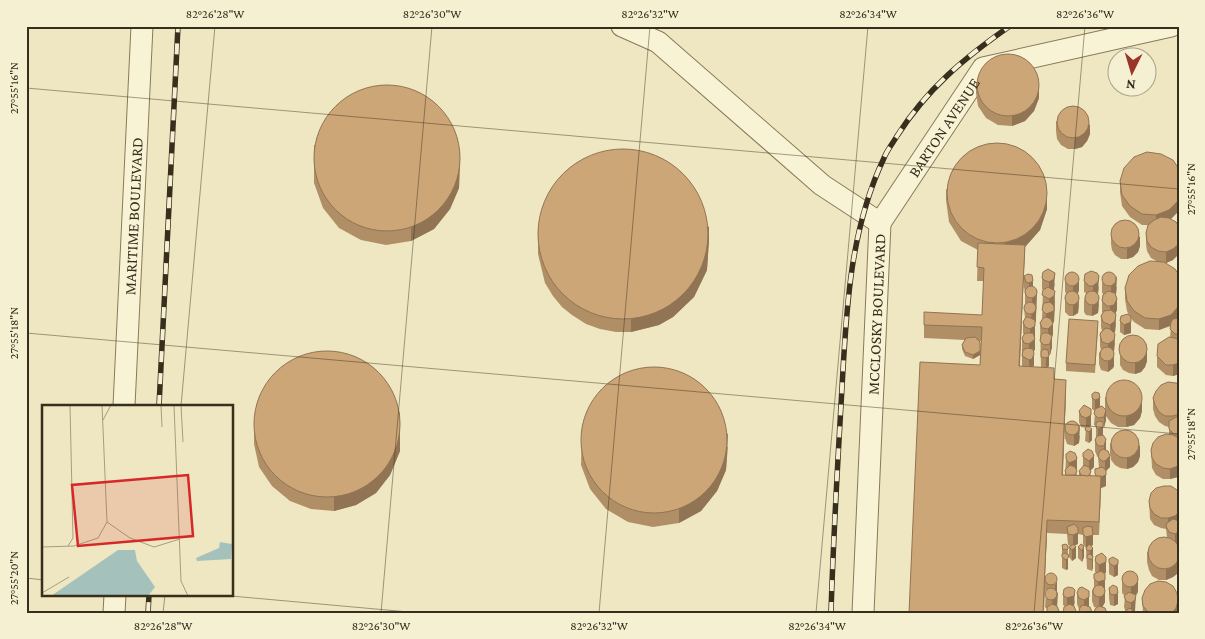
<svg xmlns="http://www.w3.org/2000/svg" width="1205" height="639" viewBox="0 0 1205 639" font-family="'Crimson Pro',serif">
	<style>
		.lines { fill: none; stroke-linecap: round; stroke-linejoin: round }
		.street-casing { stroke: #897959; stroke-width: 23 }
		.street { stroke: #f9f3d5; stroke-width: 21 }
		.rail-casing { stroke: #382e1d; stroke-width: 5.5 }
		.rail { stroke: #f6f0d2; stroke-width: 4; stroke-dasharray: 11; stroke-linecap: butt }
		.wall { fill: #b08f66 }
		.shaded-wall { fill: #907453 }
		.building { fill: #cda677; stroke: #907453 }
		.ticks { fill: none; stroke: #382e1d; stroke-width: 1; stroke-opacity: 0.45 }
		.labels { text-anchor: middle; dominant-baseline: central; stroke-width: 5; stroke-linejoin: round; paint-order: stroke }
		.street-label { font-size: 16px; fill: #382e1d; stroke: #f6f0d2 }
		.inset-road { fill: none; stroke: #a69d80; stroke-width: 1 }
		.view { fill: #d62828; fill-opacity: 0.15; stroke: #d62828; stroke-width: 2.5 }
		.inset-edge { fill: none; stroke: #382e1d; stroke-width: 2.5 }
		.neatline { fill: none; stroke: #382e1d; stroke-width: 2 }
		.ticks-label { font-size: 12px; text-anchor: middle; fill: #382e1d }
	</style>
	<rect width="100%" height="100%" fill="#efe7c2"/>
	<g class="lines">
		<g class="street-casing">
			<g id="street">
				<polyline points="622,26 658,42 822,185 880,223"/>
				<path id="s1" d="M 880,223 L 983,68 L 1171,26"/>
				<path id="s2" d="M 124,406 L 142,26"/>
				<polyline points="114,613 115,595"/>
				<path id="s3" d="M 863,613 L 880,223"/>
			</g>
		</g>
		<use href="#street" class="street"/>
		<g class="rail-casing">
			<g id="rail">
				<polyline points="159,406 178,26"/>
				<polyline points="148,613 149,595"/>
				<path d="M 831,613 C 833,544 837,475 841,405 C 846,322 847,236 884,158 C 887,150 893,143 897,136 C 927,89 964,58 1010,26"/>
			</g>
		</g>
		<use href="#rail" class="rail"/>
	</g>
	<g class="wall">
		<polygon points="976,82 1039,98 1034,111 1025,121 1012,126 998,125 986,118 978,106 976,93"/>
		<polygon points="1056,121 1090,134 1087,141 1082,147 1075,149 1068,149 1061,145 1057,139 1056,131"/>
		<polygon points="314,145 460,165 459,188 450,209 434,229 411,241 386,245 361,240 339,228 323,208 314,183"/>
		<polygon points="1120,181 1171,219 1173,260 1166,263 1164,263 1179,275 1179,317 1178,318 1179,318 1179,374 1173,376 1166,375 1157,367 1157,356 1170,338 1171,326 1159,330 1145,329 1134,322 1131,318 1131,333 1124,335 1120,332 1120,321 1129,315 1127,311 1125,299 1125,288 1158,262 1151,258 1147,251 1146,244 1146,233 1149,225 1142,225 1130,217 1122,206 1120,192"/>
		<polygon points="946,189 1047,209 1040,230 1025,247 1020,366 1022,366 1022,338 1024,335 1023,333 1023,322 1025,319 1024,307 1025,304 1025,292 1024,287 1024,276 1033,287 1037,290 1036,316 1036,322 1035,322 1035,350 1033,351 1034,365 1033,367 1041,367 1040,323 1042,320 1043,290 1042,289 1042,278 1055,284 1053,290 1055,302 1054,322 1053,323 1053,335 1052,336 1052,347 1050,355 1049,355 1049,366 1047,368 1054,379 1066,393 1063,475 1065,475 1066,459 1077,469 1076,471 1077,475 1079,475 1079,471 1083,467 1083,453 1094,467 1090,471 1091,476 1095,476 1095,469 1099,468 1098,457 1097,456 1095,451 1095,440 1096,438 1096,426 1094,425 1095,411 1092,409 1092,394 1100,407 1105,409 1105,397 1142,411 1140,418 1134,425 1126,427 1118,427 1111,423 1106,416 1106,413 1106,420 1103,428 1103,436 1110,467 1106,470 1106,486 1101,488 1099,535 1093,535 1093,545 1091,546 1093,548 1093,567 1092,571 1087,569 1086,548 1083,544 1083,535 1078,534 1078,544 1075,545 1076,558 1072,561 1069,557 1069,547 1071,546 1068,545 1067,534 1047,533 1045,577 1053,573 1057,591 1057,606 1059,613 1047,609 1045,607 1046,592 1045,589 1044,613 980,365 981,341 979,341 980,355 973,359 965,356 962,349 962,345 965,340 924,338 924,325 982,315 984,281 977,281 978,250 961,241 949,222 946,200"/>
		<polygon points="538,226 709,240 707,270 694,297 673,317 659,325 631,332 616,332 600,329 586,324 572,315 562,307 553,296 545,283 538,254"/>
		<polygon points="1111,233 1140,246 1138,252 1133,257 1127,259 1121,259 1115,255 1112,250 1111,244"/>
		<polygon points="1065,281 1079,290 1078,293 1079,306 1078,313 1073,316 1069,316 1065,312 1065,301 1066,293 1065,292"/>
		<polygon points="1084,281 1099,287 1098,294 1099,306 1098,313 1092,316 1086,315 1084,312 1084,301 1086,293 1084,292"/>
		<polygon points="1102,282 1117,287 1116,294 1115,294 1117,310 1115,314 1116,325 1115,332 1114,333 1115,344 1114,351 1113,351 1114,366 1113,368 1108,372 1101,370 1099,364 1099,353 1101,350 1100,346 1100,335 1102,331 1101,327 1101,316 1103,313 1102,312 1102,301 1103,294 1102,293"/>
		<polygon points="1098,328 1095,373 1066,371 1066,363"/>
		<polygon points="1120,354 1147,361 1145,367 1141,372 1135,374 1129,373 1123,370 1120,365"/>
		<polygon points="1179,384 1179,476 1178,477 1170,479 1163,479 1156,475 1152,468 1151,450 1169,434 1169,427 1165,426 1159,422 1155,416 1153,409 1153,398"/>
		<polygon points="1079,411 1091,420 1091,426 1089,426 1092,440 1089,443 1085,441 1086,428 1081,427 1079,422"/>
		<polygon points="582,426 728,447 726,470 717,491 701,511 679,523 653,527 628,522 606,509 590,489 581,465"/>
		<polygon points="1065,427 1080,436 1079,443 1074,446 1067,444 1065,438"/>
		<polygon points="254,431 400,451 390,475 376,493 356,505 334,511 311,509 290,501 272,486 259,467 254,444"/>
		<polygon points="1110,443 1140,456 1138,462 1133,467 1127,469 1120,468 1115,465 1111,460 1110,453"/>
		<polygon points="1171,486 1176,544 1179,547 1179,569 1178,573 1173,577 1166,580 1159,580 1152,576 1149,570 1147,562 1147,552 1167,537 1166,529 1161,528 1154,525 1150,519 1149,501"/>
		<polygon points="1081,544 1084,557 1082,562 1078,558 1078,547"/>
		<polygon points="1062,545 1068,546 1068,569 1066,570 1062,568"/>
		<polygon points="1109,559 1118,571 1118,575 1114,577 1109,574"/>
		<polygon points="1095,561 1106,568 1106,573 1104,573 1105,585 1105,602 1102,607 1097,608 1094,607 1092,601 1092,591 1094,587 1094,579 1096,573 1095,572"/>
		<polygon points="1122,582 1138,591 1137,594 1135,595 1135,611 1133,612 1125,610 1124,607 1125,596 1122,593"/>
		<polygon points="1113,585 1118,604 1114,606 1110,605 1109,598 1109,588"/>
		<polygon points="1077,593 1089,602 1089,606 1092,613 1079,613 1079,609 1077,604"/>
		<polygon points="1063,595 1075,601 1074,606 1076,613 1063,605"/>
		<polygon points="1142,598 1178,611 1178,613 1143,613"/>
	</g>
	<g class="shaded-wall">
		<polygon points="1039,87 1039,98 1034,111 1025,121 1012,126 1012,115"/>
		<polygon points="1090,124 1090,134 1087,141 1082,147 1075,149 1075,139"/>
		<polygon points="460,152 459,188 450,209 434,229 411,241 411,228"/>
		<polygon points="1047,198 1047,209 1040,230 1025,247 1019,380 1004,244"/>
		<polygon points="1179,200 1179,211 1169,221 1156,226 1156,215"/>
		<polygon points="709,226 709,240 707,270 694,297 673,317 659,325 631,332 631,319"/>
		<polygon points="1140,236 1140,246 1138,252 1133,257 1127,259 1127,249"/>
		<polygon points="1179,244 1179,254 1173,260 1166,263 1166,252"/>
		<polygon points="1055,273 1054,290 1049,292 1049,282"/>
		<polygon points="1099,276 1098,293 1093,297 1093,286"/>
		<polygon points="1117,276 1116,294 1111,297 1111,286"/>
		<polygon points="1079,279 1079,290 1078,293 1073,297 1073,286"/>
		<polygon points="1033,281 1033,292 1029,294 1029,283"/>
		<polygon points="1037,290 1036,316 1036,322 1035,322 1035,337 1030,340 1030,329 1031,325 1032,299"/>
		<polygon points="1055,291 1054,322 1046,325 1046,314 1049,310 1049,299"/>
		<polygon points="1079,295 1078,313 1073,316 1073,306"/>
		<polygon points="1099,295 1098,313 1092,316 1092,306"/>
		<polygon points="1117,299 1117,310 1114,316 1110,317 1110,306"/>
		<polygon points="1179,306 1179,317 1171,325 1159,330 1159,319"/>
		<polygon points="1116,314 1115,332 1110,336 1110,325"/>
		<polygon points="1131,317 1131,333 1124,335 1124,325"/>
		<polygon points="1053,324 1053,335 1048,340 1048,329"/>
		<polygon points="1115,334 1114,351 1108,354 1108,344"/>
		<polygon points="1052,336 1052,347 1050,355 1050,344"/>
		<polygon points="1035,339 1035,350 1029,355 1029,344"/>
		<polygon points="980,342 980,355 973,359 973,355"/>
		<polygon points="1147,351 1147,361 1145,367 1141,372 1135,374 1135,363"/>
		<polygon points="1034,354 1034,365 1032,370 1029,371 1029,360"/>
		<polygon points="1114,355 1114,366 1113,368 1108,372 1108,361"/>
		<polygon points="1049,356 1049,366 1046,369 1046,358"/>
		<polygon points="1179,363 1179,374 1173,376 1173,365"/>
		<polygon points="1066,380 1066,393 1062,488 1062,475"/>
		<polygon points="1100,398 1100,409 1095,411 1095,400"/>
		<polygon points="1142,400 1142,411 1140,418 1134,425 1126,427 1126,417"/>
		<polygon points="1091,409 1091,426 1086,428 1086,418"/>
		<polygon points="1106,410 1106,420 1104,428 1104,417"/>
		<polygon points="400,412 400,451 390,475 376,493 356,505 334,511 334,497"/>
		<polygon points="1080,425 1079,443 1074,446 1074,435"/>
		<polygon points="1103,427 1103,438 1098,440 1098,429"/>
		<polygon points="1092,429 1092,440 1089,443 1089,432"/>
		<polygon points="728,433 726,470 717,491 701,511 679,523 679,509"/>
		<polygon points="1106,439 1106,449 1104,456 1104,446"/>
		<polygon points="1140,445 1140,456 1138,462 1133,467 1127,469 1127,458"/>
		<polygon points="1094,456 1094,467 1089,472 1089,461"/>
		<polygon points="1110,456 1110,467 1105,472 1105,461"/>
		<polygon points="1077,458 1077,469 1076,471 1069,474 1069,463"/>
		<polygon points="1179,465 1179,476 1178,477 1170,479 1170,469"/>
		<polygon points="1106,470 1106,486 1101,488 1099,535 1101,477"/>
		<polygon points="1179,512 1179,523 1168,529 1168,518"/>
		<polygon points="1047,520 1047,533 1043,613"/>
		<polygon points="1078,528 1078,544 1073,546 1073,535"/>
		<polygon points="1179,531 1179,542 1175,545 1175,534"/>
		<polygon points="1093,535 1093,545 1086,548 1086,537"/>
		<polygon points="1068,546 1068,569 1066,570 1066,560 1068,558"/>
		<polygon points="1084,546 1084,557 1082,562 1082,551"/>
		<polygon points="1076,547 1076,558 1072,561 1072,550"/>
		<polygon points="1093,548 1093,567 1092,571 1092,560 1090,560 1090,551"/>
		<polygon points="1106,557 1106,573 1099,575 1099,565"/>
		<polygon points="1179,559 1179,569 1178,573 1173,577 1166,580 1166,570"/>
		<polygon points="1118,560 1118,575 1114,577 1114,566"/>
		<polygon points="1105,574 1105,591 1098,593 1098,582"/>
		<polygon points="1057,580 1057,591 1055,595 1055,585"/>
		<polygon points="1138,580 1138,591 1137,594 1131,598 1131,587"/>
		<polygon points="1075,590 1074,606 1067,609 1067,598"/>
		<polygon points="1089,591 1089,608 1084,611 1084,600"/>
		<polygon points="1058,592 1057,608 1052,612 1052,601"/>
		<polygon points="1105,592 1105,602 1102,608 1099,609 1099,598"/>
		<polygon points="1118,593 1118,604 1114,606 1114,595"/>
		<polygon points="1136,595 1135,611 1131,613 1131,603"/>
		<polygon points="1178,601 1178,613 1172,613"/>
	</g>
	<g class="building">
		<circle cx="1008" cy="85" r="31"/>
		<circle cx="387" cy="158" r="73"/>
		<circle cx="1073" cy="122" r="16"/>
		<circle cx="997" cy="193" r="50"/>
		<circle cx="623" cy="234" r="85"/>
		<polygon points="1147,152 1161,154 1173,160 1179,169 1179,200 1169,210 1156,215 1142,214 1130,206 1122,195 1120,181 1124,168 1134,157"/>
		<polygon points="1161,217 1169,218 1176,222 1179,226 1179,244 1173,249 1166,252 1158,251 1151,247 1147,241 1146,233 1148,225 1154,220"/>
		<circle cx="1125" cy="234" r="14"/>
		<polygon points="978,243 1025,245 1019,366 1054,368 1054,379 1066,380 1062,475 1101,476 1099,522 1047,520 1043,613 909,613 920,362 980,365 982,327 924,325 924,312 982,315 984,268 977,267"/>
		<polygon points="1150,261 1164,262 1175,269 1179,275 1179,306 1171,315 1159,319 1145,318 1134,311 1127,301 1125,288 1129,275 1138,266"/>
		<polygon points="1048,269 1055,273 1054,279 1049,282 1044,280 1042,278 1043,272"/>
		<polygon points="1091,271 1097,273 1099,276 1098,282 1093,286 1089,286 1084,281 1085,274"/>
		<circle cx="1072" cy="279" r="7"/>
		<circle cx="1109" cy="279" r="7"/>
		<polygon points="1028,274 1032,275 1033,281 1029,283 1026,282 1024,276"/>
		<circle cx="1031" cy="292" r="6"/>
		<polygon points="1048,287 1055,291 1054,296 1049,299 1042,295 1043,290"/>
		<circle cx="1092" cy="298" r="7"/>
		<circle cx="1072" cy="298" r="7"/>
		<polygon points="1108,291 1115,293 1117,299 1114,305 1110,306 1107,306 1102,301 1103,295"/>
		<polygon points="1050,302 1054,306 1054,311 1046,314 1042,310 1043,305 1044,303"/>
		<circle cx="1030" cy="308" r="6"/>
		<polygon points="1111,310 1116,314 1115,321 1110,325 1103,322 1101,316 1104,311"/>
		<polygon points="1128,314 1131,317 1131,322 1124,325 1120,321 1121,316"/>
		<polygon points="1026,317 1028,317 1035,320 1035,326 1030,329 1025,327 1023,322"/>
		<polygon points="1046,317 1051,319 1053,324 1048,329 1042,328 1040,323 1043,318"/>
		<polygon points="1179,318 1179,334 1175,334 1170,329 1171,322 1173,319"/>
		<polygon points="1069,319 1098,321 1095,365 1066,363"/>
		<polygon points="1106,328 1110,329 1115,334 1114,340 1108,344 1102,342 1100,335 1101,332"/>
		<polygon points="1025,333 1033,333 1035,339 1029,344 1024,343 1022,338"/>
		<polygon points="1043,333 1048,333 1052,336 1050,344 1044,345 1040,341 1041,335"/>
		<circle cx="1133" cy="349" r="14"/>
		<polygon points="975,337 980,342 980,351 973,355 965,352 962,345 966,338"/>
		<polygon points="1169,337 1175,338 1179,340 1179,363 1173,365 1166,365 1157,356 1158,344"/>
		<circle cx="1107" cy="354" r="7"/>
		<polygon points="1027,348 1033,349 1034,354 1032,359 1029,360 1022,356 1023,350"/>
		<polygon points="1044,349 1048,350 1049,356 1046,358 1041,357 1041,351"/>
		<circle cx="327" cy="424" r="73"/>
		<circle cx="654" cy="440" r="73"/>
		<circle cx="1124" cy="398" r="18"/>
		<polygon points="1168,382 1176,383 1179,384 1179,414 1173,416 1165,416 1159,412 1155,405 1153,398 1156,391 1161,385"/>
		<polygon points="1095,392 1099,393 1100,398 1095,400 1092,398 1092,394"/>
		<polygon points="1084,405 1091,409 1091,415 1086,418 1081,416 1079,411"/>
		<polygon points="1102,406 1106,410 1104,417 1098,418 1094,414 1095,409"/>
		<polygon points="1176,417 1179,417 1179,434 1174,434 1169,429 1169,421"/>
		<circle cx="1072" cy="428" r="7"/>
		<polygon points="1099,421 1103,422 1103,427 1098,429 1096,427 1096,423"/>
		<polygon points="1088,426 1092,429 1089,432 1085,430 1086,427"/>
		<circle cx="1125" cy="444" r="14"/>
		<polygon points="1166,434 1173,435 1179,438 1179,465 1178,466 1170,469 1163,468 1156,464 1152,458 1151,450 1153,443 1158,437"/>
		<polygon points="1103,435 1106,439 1104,446 1099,446 1097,445 1095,440 1097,436"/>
		<polygon points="1088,449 1092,451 1094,456 1089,461 1083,457 1083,453"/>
		<polygon points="1103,449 1108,451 1110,456 1105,461 1102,461 1098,457 1099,452"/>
		<polygon points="1070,451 1075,453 1077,458 1076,460 1069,463 1066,459 1066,454"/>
		<polygon points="1070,465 1075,467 1077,471 1075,475 1066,475 1065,470"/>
		<polygon points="1084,465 1089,467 1091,472 1088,476 1081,475 1079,471"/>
		<polygon points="1102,467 1106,470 1106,475 1101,477 1101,476 1097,476 1095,474 1095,469"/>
		<polygon points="1164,486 1171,486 1177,490 1179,492 1179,512 1175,516 1168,518 1161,518 1154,514 1150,508 1149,501 1151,493 1156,488"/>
		<polygon points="1173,519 1179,521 1179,531 1175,534 1169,532 1166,526 1167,523"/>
		<polygon points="1074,524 1078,528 1078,533 1073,535 1068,534 1067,527"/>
		<polygon points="1087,526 1092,527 1093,535 1086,537 1083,534 1083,528"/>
		<circle cx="1164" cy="553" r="16"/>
		<polygon points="1066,544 1068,546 1068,549 1063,550 1062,545"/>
		<polygon points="1074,544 1076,547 1072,550 1069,547"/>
		<polygon points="1081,544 1084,546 1082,551 1078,547"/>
		<polygon points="1089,544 1093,548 1090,551 1087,550 1086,548"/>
		<polygon points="1065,553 1069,555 1068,558 1066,560 1062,557 1062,554"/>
		<polygon points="1102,553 1106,557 1106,562 1099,565 1095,561 1096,556"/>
		<polygon points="1090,554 1093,556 1092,560 1087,558 1087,555"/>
		<polygon points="1113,557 1118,560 1118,564 1114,566 1109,563 1109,559"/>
		<polygon points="1101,571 1105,574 1105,580 1098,582 1094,579 1094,574"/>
		<circle cx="1130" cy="579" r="8"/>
		<circle cx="1051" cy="579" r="6"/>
		<polygon points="1158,581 1166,582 1173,586 1177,593 1178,601 1176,608 1172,613 1149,613 1143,606 1142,598 1145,590 1150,584"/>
		<circle cx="1099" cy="591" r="6"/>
		<polygon points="1113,585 1117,587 1118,593 1114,595 1110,594 1109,588"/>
		<polygon points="1068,587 1073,588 1075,590 1074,596 1067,598 1063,595 1064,589"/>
		<polygon points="1082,587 1089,591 1089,597 1084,600 1079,598 1077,593 1079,588"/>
		<circle cx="1051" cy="594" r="6"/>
		<polygon points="1129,592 1136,595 1135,600 1131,603 1126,601 1124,596"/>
		<polygon points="1052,604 1057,606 1059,611 1059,613 1047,613 1047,607"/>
		<polygon points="1069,604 1074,606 1076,611 1075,613 1063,613 1064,607"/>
		<polygon points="1084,605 1090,607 1092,612 1091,613 1080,613 1079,610 1081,606"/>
		<polygon points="1099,606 1105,608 1107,613 1094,613 1095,609"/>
		<polygon points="1130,608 1133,611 1133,613 1125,613 1125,611"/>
	</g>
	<path class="ticks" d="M 26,88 L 1179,189M 26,333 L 1179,434M 181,406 L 215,26M 26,578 L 44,580M 220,595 L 420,613M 163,613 L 165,595M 381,613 L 432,26M 599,613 L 650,26M 816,613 L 868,26M 1034,613 L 1085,26"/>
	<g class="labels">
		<g class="street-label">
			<text stroke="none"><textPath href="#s1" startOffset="115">BARTON AVENUE</textPath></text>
			<text stroke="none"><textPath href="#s2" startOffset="190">MARITIME BOULEVARD</textPath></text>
			<text stroke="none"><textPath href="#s3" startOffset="299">MCCLOSKY BOULEVARD</textPath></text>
		</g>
	</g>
	<g transform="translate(42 405)">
		<rect width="191" height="191" fill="#efe7c2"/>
		<path d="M 178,137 L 190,139 L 189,154 L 155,156 L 154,153 L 177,143 ZM 76,145 L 93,145 L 95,156 L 113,182 L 106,191 L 9,191 Z" fill="#a5c1bc"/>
		<path class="inset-road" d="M 60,0 L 65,117M 119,0 L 120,22M 132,0 L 139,176 L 146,191M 139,0 L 141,37M 61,15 L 69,0M 65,117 L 88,133 L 112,142 L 138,134M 26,141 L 31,133 L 28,0M 0,142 L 32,141 L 56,133 L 65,117M 0,188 L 27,172"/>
		<path class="view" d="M 146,70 L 151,131 L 36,141 L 30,80 Z"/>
		<rect width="191" height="191" class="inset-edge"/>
	</g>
	<rect width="1205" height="639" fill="none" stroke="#f6f0d2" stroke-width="55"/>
	<g transform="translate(1132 72) rotate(185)"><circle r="24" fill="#f6f0d2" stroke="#aaa28a"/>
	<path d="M0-4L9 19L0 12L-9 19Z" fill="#993628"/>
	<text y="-8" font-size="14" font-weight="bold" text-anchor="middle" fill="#382e1d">N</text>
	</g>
	<rect x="28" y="28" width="1150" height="584" class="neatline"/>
	<g class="ticks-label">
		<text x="215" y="18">82°26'28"W</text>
		<text x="432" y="18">82°26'30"W</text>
		<text x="650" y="18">82°26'32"W</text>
		<text x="868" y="18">82°26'34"W</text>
		<text x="1085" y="18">82°26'36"W</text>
		<text transform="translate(14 88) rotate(-90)" y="4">27°55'16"N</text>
		<text transform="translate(1191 189) rotate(-90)" y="4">27°55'16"N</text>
		<text transform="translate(14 333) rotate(-90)" y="4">27°55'18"N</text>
		<text transform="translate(1191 434) rotate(-90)" y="4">27°55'18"N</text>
		<text transform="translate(14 578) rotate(-90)" y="4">27°55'20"N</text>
		<text x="163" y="630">82°26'28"W</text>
		<text x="381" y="630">82°26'30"W</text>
		<text x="599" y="630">82°26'32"W</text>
		<text x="817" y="630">82°26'34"W</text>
		<text x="1034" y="630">82°26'36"W</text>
	</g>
</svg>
